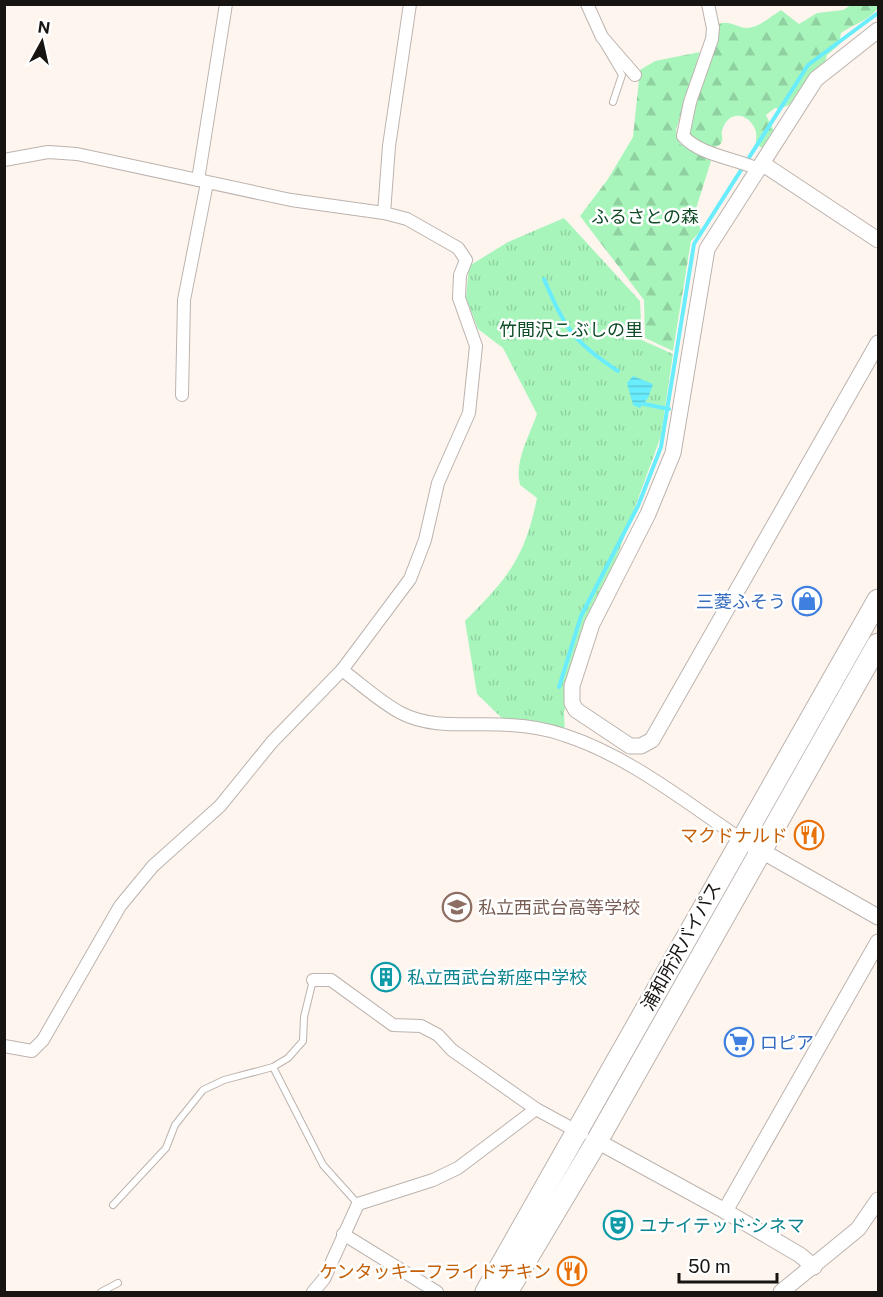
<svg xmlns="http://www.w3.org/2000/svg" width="883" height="1297" viewBox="0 0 883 1297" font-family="'Public Sans','Noto Sans JP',sans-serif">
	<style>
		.forest { fill: url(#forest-firs) }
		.park { fill: url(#park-tufts) }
		.water { fill: url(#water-rules) }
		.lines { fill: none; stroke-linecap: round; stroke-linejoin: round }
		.stream { stroke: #69ecfb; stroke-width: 4 }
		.service-casing { stroke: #bcb3ae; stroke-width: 8 }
		.minor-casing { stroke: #bcb3ae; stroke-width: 14 }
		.tertiary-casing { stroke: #bcb3ae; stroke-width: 17 }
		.trunk-casing { stroke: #bcb3ae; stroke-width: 23 }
		.service { stroke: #fff; stroke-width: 6 }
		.minor { stroke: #fff; stroke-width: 12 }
		.tertiary { stroke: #fff; stroke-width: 15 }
		.trunk { stroke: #fff; stroke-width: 21 }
		.labels { text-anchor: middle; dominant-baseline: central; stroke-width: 5; stroke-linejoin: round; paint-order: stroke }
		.park-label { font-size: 18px; fill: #0e4b26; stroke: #fff }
		.shop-label { font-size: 18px; fill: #366cbe; stroke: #fff; text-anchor: end }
		.food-label { font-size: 18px; fill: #c56008; stroke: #fff; text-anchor: end }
		.education-label { font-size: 18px; fill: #785e54; stroke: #fff; text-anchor: start }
		.street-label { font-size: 18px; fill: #171412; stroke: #fff }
		.culture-label { font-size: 18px; fill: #0d838f; stroke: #fff; text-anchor: start }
	</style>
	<defs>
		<pattern id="forest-firs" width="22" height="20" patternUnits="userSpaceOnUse" patternTransform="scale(1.5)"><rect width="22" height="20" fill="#a8f5bc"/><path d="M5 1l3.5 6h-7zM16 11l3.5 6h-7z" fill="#90d1a1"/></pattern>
		<pattern id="park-tufts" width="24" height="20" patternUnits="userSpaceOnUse" patternTransform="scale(1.5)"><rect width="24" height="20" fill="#a8f5bc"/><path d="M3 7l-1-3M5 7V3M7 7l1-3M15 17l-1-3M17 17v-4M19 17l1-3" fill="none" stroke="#90d1a1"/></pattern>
		<pattern id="water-rules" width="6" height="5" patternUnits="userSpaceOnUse" patternTransform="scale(1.5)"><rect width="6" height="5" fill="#69ecfb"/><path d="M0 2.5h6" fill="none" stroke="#5acad6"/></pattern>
	</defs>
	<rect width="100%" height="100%" fill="#fef5ef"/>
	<g class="forest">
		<path d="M 851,5 L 878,5 L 878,8 C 867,22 855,23 841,33 L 839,45 L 827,55 L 825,63 L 793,103 L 780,109 L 775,108 L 766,115 L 775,133 L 766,147 L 762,148 L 756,144 C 756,140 757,133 755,129 C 747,111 727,111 722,131 C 721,134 723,138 722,141 C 721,146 715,147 710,148 L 691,139 L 688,129 L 718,24 C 731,20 735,27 746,28 C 759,28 771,16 781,10 L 799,24 L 817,13 L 843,10 Z"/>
		<polygon points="700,52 676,130 680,144 711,161 695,212 701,231 691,241 673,351 645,338 644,300 580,216 608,179 633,137 640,70 655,61"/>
	</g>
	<path class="park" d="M 564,218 L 640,301 L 642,340 L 673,354 L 661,436 L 592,625 L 564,712 L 565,735 L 509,725 L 477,694 L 465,621 C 507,579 525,558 537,498 L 520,485 C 514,461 529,437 537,414 L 503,348 L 478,329 L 466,298 L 469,266 L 508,242 Z"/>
	<polygon class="water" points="633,376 653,384 648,398 640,408 633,405 627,383"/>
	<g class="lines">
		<g class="stream">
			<path d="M 544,279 C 565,328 573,342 618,371"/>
			<polyline points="644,404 669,409"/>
			<polyline points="559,687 581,616 638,506 661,447 694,244 808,65 878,13"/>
		</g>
		<g class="service-casing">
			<g id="service">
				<polyline points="603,43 622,75 613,102"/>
				<polyline points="273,1067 323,1165 358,1204"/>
				<polyline points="113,1205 166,1148 175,1125 203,1090 224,1080 273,1067 288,1058 303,1041 304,1017 313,980"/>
				<polyline points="101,1292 118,1283"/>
			</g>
		</g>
		<g class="minor-casing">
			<g id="minor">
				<polyline points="587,4 602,37 635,75"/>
				<path d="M 708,4 L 713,28 L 712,39 L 690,102 L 683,136 C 701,156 736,158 760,170"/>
				<polyline points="4,160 48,152 77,154 291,200 384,213 407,219 458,248 466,260 460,275 459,298 476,346 469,413 438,483 425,540 410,579 342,670 272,742 220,806 153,866 120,906 43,1040 32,1051 4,1046"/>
				<polyline points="198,180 226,4"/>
				<polyline points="384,213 389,146 410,4"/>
				<polyline points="182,395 184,300 207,183"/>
				<path d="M 342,670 C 361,684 380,702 401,713 C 433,730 475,722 510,725 C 528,726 547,729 564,735 C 629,756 685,802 741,839"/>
				<polyline points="313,980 331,980 393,1025 421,1026 438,1035 452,1050 536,1109 582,1134"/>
				<polyline points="343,1234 437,1292"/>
				<polyline points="313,1292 324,1279 358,1204 433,1180 458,1168 536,1109"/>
			</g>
		</g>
		<g class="tertiary-casing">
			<g id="tertiary">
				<polyline points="878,30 816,79 707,249 673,453 648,514 592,624 572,686 572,703 576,710 630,746 641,746 652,740 878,343"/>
				<polyline points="763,164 878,240"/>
				<polyline points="753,846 878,917"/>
				<polyline points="597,1141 725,1211 800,1255 814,1267"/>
				<polyline points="725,1211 878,942"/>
				<polyline points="781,1292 858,1229 878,1200"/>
			</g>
		</g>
		<g class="trunk-casing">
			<g id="trunk">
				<polyline points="486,1292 878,600"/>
				<polyline points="507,1292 597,1141 878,644"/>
			</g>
		</g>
		<use href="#service" class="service"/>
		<use href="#minor" class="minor"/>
		<use href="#tertiary" class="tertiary"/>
		<use href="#trunk" class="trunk"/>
	</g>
	<defs>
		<g id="shop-ring" transform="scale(1.5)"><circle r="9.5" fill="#fff" stroke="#3f7fe0" stroke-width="1.5"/><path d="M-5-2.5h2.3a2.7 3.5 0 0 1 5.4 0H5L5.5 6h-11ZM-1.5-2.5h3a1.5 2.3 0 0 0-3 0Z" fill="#3f7fe0"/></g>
		<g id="restaurant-ring" transform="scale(1.5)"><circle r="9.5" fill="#fff" stroke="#e8710a" stroke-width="1.5"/><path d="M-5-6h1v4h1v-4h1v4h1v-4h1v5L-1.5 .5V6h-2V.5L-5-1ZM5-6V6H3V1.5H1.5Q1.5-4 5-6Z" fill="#e8710a"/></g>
		<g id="school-ring" transform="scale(1.5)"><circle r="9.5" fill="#fff" stroke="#8d6e63" stroke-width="1.5"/><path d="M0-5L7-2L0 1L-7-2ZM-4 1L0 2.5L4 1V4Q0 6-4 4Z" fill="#8d6e63"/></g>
		<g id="building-ring" transform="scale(1.5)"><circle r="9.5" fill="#fff" stroke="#0f9aa8" stroke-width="1.5"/><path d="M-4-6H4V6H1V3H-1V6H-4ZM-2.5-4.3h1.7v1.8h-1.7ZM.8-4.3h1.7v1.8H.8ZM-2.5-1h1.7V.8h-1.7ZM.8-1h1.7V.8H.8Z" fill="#0f9aa8"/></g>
		<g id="supermarket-ring" transform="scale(1.5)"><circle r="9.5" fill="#fff" stroke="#3f7fe0" stroke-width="1.5"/><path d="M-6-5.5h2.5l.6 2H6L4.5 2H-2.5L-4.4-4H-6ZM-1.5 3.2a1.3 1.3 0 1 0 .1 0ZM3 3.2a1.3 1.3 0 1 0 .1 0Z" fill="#3f7fe0"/></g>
		<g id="theatre-ring" transform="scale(1.5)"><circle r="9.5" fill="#fff" stroke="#0f9aa8" stroke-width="1.5"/><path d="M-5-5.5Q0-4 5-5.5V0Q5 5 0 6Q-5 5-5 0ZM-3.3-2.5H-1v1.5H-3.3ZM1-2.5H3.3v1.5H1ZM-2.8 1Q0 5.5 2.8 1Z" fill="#0f9aa8"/></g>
	</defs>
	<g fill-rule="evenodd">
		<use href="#shop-ring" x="807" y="601"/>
		<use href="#restaurant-ring" x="809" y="835"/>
		<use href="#school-ring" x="457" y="907"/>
		<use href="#building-ring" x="386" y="977"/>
		<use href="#supermarket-ring" x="739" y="1042"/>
		<use href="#theatre-ring" x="618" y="1225"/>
		<use href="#restaurant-ring" x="572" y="1271"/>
	</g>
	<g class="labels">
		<g class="park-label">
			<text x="645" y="216">ふるさとの森</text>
			<text x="571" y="329">竹間沢こぶしの里</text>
		</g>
		<g class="shop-label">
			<text x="786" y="601">三菱ふそう</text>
			<text x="760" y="1042" text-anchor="start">ロピア</text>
		</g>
		<g class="food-label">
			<text x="788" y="835">マクドナルド</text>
			<text x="551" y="1271">ケンタッキーフライドチキン</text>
		</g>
		<g class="education-label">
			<text x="478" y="907">私立西武台高等学校</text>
		</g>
		<g class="street-label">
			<text transform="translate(681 946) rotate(-61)">浦和所沢バイパス</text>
		</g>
		<g class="culture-label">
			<text x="407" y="977">私立西武台新座中学校</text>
			<text x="639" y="1225">ユナイテッド·シネマ</text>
		</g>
	</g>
	<rect width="883" height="1297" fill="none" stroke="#171412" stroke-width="12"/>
	<g transform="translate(42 42) rotate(8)" stroke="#ffffff" stroke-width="4.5" paint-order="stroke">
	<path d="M0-4.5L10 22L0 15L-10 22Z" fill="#171412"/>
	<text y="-9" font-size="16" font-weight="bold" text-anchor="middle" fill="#171412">N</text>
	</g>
	<path d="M679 1273v9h98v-9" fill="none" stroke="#171412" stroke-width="3"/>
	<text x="688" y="1273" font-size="18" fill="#171412" stroke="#ffffff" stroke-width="4.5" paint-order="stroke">50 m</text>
</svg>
